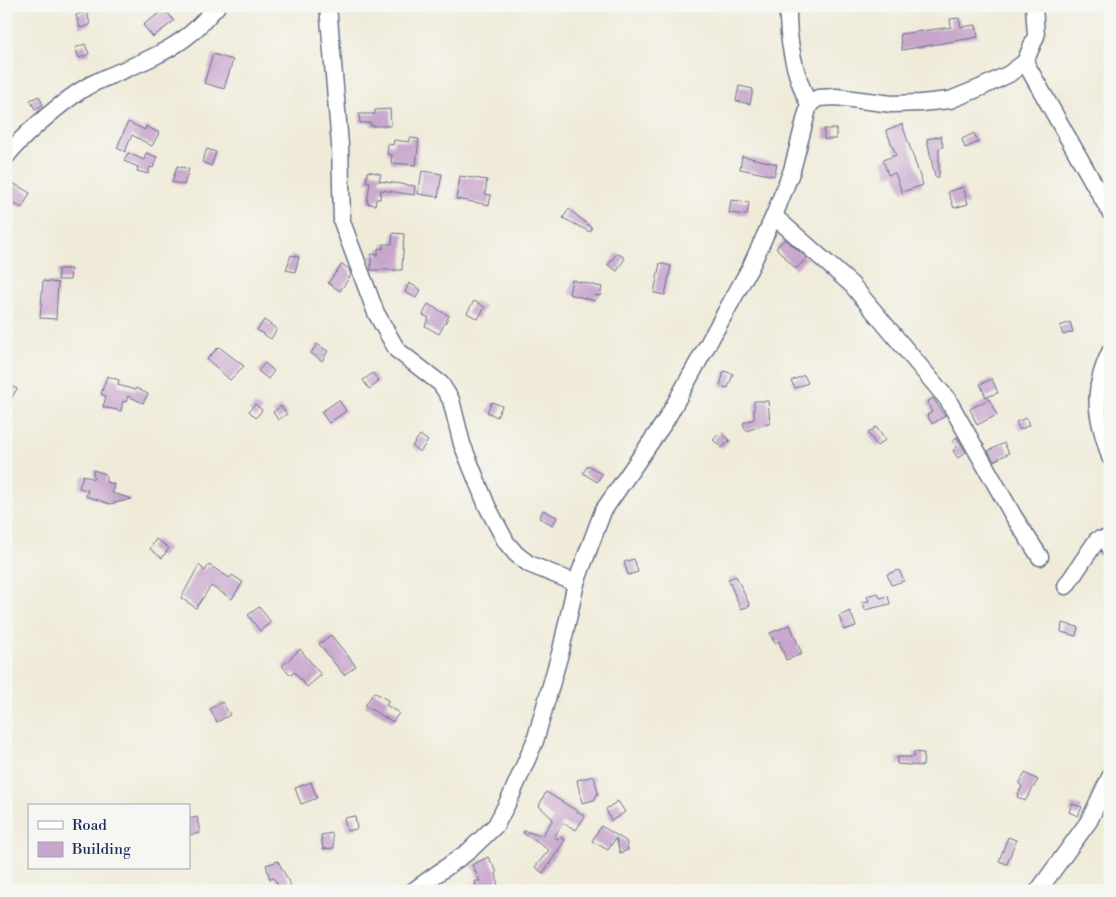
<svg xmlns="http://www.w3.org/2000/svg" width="1116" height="897" viewBox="0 0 1116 897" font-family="'Libre Bodoni',serif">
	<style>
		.building { fill: #c8a6cc }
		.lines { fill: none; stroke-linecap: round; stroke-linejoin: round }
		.minor-casing { stroke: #667189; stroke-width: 19 }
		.minor { stroke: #fff; stroke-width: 16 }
	</style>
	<rect width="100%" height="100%" fill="#f6f6f2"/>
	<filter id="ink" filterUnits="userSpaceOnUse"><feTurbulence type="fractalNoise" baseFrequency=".02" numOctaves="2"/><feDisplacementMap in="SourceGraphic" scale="10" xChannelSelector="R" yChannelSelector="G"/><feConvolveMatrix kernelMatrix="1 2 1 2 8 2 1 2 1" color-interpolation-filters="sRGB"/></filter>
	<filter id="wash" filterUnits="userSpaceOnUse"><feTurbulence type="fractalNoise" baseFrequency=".0096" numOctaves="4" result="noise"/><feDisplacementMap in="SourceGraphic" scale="20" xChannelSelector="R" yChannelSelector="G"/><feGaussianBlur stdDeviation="1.12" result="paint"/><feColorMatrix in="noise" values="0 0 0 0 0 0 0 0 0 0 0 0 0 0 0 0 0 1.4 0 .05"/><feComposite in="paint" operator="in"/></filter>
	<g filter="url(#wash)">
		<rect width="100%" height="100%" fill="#f0ebd9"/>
		<g id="blocks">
			<g class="building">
				<polygon points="165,9 174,21 153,37 143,25"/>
				<polygon points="87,11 90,25 80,28 76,15"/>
				<polygon points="959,18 961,27 976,25 978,37 902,50 900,34 951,27 950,19"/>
				<polygon points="85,44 89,54 79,58 75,48"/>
				<polygon points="213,54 233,60 224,89 204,83"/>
				<polygon points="739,86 753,89 750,104 736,101"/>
				<polygon points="39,96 43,105 35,109 30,100"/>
				<polygon points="390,109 391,126 371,126 371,123 360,123 359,114 375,114 375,110"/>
				<polygon points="128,122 145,130 146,126 159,133 152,146 132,135 125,152 117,148"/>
				<polygon points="902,124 923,185 902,192 895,173 888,175 883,160 896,155 886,130"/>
				<rect x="824" y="129" width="12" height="10"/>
				<polygon points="974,133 978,142 965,148 962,139"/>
				<polygon points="941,136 943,147 939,148 939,177 935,177 927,139"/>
				<polygon points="410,138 419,139 416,165 391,163 392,155 387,154 388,144 393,145 394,140 410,142"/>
				<polygon points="207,149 216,152 211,166 202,162"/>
				<polygon points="128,153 144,160 146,153 157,157 153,168 150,167 148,174 137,171 138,167 124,161"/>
				<polygon points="742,156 777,164 774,176 740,169"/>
				<polygon points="177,166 189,169 184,185 172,182"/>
				<polygon points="368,171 381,174 379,181 415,186 414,195 381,190 380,199 376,199 375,205 367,203 370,182 366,182"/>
				<polygon points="422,171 442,174 438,197 418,194"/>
				<polygon points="460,176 487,180 485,194 491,195 489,205 456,199"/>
				<polygon points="11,182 30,193 22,208 6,200 6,191"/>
				<polygon points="963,187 968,204 954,208 948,192"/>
				<polygon points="731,200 749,202 747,215 729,213"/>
				<polygon points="569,209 592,228 590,232 563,218"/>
				<polygon points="393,233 404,234 402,270 371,270 371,254 378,255 378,248 383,249 383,244 392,244"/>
				<polygon points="785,239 807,258 796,269 776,248"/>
				<polygon points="617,253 625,258 617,271 608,265"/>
				<polygon points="291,255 299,257 295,272 286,270"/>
				<polygon points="660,263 671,266 665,295 654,293"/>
				<polygon points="342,264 349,269 351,275 340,291 328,283"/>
				<polygon points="58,269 71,269 70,280 58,280"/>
				<polygon points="572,280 602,287 600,296 596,295 595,301 569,294"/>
				<polygon points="43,281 58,283 56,319 40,318"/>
				<polygon points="409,283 421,290 416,298 405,292"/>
				<polygon points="474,301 485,307 478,319 467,313"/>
				<polygon points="428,304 449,316 439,334 425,326 429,318 423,315"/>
				<polygon points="264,320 277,329 271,339 257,330"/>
				<polygon points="1070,322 1073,332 1063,335 1060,326"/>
				<polygon points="317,344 328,351 322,361 311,353"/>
				<polygon points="219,347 244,366 230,380 207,359"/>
				<polygon points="265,363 274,371 268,379 258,371"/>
				<polygon points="724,371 733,374 728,388 720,386"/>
				<polygon points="373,373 379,382 369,389 363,380"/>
				<polygon points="804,375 808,383 795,388 791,381"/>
				<polygon points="107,376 119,380 118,385 135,390 136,388 148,394 143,403 128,396 126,402 123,401 121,411 103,407 106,396 101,394"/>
				<polygon points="992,379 998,393 986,397 980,384"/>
				<polygon points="6,382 17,389 6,407"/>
				<polygon points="933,398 945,416 932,424 927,415 932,412 927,402"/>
				<polygon points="989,399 997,415 977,425 970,409"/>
				<polygon points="339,400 346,411 329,423 321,412"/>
				<polygon points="754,401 768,401 770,423 746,431 743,423 754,419"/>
				<polygon points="492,402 502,406 497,417 487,412"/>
				<polygon points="255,404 262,410 256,418 249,411"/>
				<polygon points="281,406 287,414 278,420 273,412"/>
				<polygon points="1026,418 1029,425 1020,430 1016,422"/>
				<polygon points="876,427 885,440 877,446 868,433"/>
				<polygon points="721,432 730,440 722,448 713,440"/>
				<polygon points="420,435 428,441 420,452 412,446"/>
				<polygon points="957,437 966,452 958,458 953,451 957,447 952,441"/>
				<polygon points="1004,443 1009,453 994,461 988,451"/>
				<polygon points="588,465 602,474 597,482 583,473"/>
				<polygon points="93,470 106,474 106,482 114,484 112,493 132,499 110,504 86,496 88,490 79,488 83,475 94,479"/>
				<polygon points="543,510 557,517 553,525 539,518"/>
				<polygon points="156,539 169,548 162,558 150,549"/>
				<polygon points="634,559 638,572 628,575 624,562"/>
				<polygon points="199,565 205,571 209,565 230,578 232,575 243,582 232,599 211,586 196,608 181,598"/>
				<polygon points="899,570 904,581 891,585 887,574"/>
				<polygon points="736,576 750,606 741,609 728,579"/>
				<polygon points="878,593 880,598 888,596 890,604 865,610 863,602 869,601 867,596"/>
				<polygon points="259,607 271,622 260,631 248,615"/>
				<polygon points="850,611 856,626 844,630 839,616"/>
				<polygon points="1062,623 1078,627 1076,636 1061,632"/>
				<polygon points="790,625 802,654 786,660 779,641 775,643 770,633"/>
				<polygon points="331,635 356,666 344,675 319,644"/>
				<polygon points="300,649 321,675 307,687 294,672 291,675 282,666"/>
				<polygon points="374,692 389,701 386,705 399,713 393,722 365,706"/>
				<polygon points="222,702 230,715 217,722 210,709"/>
				<polygon points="914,752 924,753 923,766 897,764 897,757 914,757"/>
				<polygon points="1025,773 1038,780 1025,801 1017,797 1022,786 1019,784"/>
				<polygon points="594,776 598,793 594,800 582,803 577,780"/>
				<polygon points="311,782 317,798 301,804 295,788"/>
				<polygon points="546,792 585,816 576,830 563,823 554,837 558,839 560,837 565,840 543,873 535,867 549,850 523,833 524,831 542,836 553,819 539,806"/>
				<polygon points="618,801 625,812 611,821 606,809"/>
				<polygon points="1072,804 1082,807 1078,816 1069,812"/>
				<polygon points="355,816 357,829 347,831 344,818"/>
				<polygon points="197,817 200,833 189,835 189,819"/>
				<polygon points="601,826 626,841 628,850 620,853 616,838 608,850 592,841"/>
				<polygon points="332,833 334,848 323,849 321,835"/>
				<polygon points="1008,837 1016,840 1007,864 999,861"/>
				<polygon points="488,857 496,870 498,891 477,891 475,881 480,881 472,865"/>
				<polygon points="278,861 291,886 281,891 274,878 270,879 266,865"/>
			</g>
		</g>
	</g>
	<g filter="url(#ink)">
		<use href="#blocks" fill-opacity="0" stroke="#667189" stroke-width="1"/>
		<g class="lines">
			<g class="minor-casing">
				<g id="minor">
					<polyline points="328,6 340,145 342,222 376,313 397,350 441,384 451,400 462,444 487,506 506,542 516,554 529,564 576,583"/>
					<path d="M 788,6 C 787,42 794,73 809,105"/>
					<polyline points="1025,62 1110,212"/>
					<path d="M 6,157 C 21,136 73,92 96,82 C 126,68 158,58 185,38 C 197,30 207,17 217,6"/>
					<polyline points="774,216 852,285 948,400 1014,517 1040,557"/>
					<path d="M 1110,352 C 1090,395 1097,414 1110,457"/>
					<polyline points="1066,586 1097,540 1106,539 1110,549"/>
					<polyline points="413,891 469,851 496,825 511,796 535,741 561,650 576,583 603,511 666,420 751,266 774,216 792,170 809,105 818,98 836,97 892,104 921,103 950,100 982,87 1009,74 1025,62 1036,36 1034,6"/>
					<polyline points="1038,891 1089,821 1110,777"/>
				</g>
			</g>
			<use href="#minor" class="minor"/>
		</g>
	</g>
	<rect width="1116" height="897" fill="none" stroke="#f6f6f2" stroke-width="25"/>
	<rect x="28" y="804" width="162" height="65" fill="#f6f6f2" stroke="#9ea6b7"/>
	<rect x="38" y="821" width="25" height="8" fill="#ffffff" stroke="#9ea6b7"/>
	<text x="72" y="830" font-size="15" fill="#1b2f5e">Road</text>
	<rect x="38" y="842" width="25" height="15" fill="#c8a6cc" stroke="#9ea6b7"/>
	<text x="72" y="854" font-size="15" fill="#1b2f5e">Building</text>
</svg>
